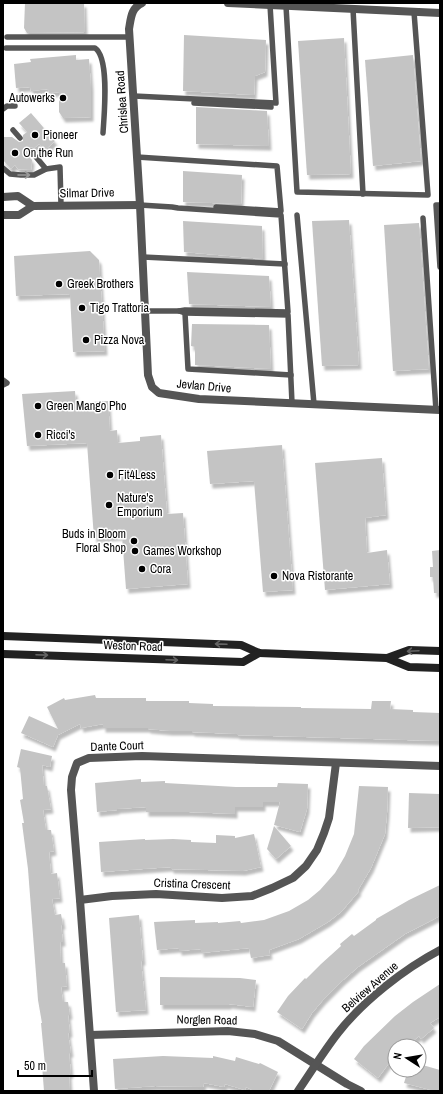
<svg xmlns="http://www.w3.org/2000/svg" width="443" height="1094" viewBox="0 0 443 1094" font-family="'Archivo Narrow',sans-serif">
	<style>
		.building { fill: #c4c4c4; filter: url(#shadow) }
		.lines { fill: none; stroke-linecap: round; stroke-linejoin: round }
		.service { stroke: #555; stroke-width: 5.5 }
		.minor { stroke: #555; stroke-width: 8 }
		.tertiary { stroke: #555; stroke-width: 8 }
		.secondary { stroke: #222; stroke-width: 8 }
		.oneway { stroke: #999 }
		.oneway2 { stroke: #646464 }
		.poi-dot { fill: #000; stroke: #fff; stroke-width: 1.5 }
		.labels { text-anchor: middle; dominant-baseline: central; stroke-width: 3; stroke-linejoin: round; paint-order: stroke }
		.poi-label { font-size: 12px; fill: #000; stroke: #fff; text-anchor: start }
		.street-label { font-size: 12px; fill: #000; stroke: #fff }
	</style>
	<defs>
		<filter id="shadow"><feDropShadow dx="2.5" dy="4.5" stdDeviation="1" flood-color="#0004"/></filter>
	</defs>
	<rect width="100%" height="100%" fill="#fff"/>
	<g class="building">
		<polygon points="25,3 84,3 85,32 27,33 24,28"/>
		<polygon points="184,35 266,40 265,72 255,76 254,95 183,91"/>
		<polygon points="344,38 351,174 307,175 298,41"/>
		<polygon points="76,55 76,60 89,59 91,87 91,117 63,118 59,112 59,92 49,93 48,89 31,91 30,87 16,88 14,64 31,62 30,59"/>
		<polygon points="413,55 421,161 373,166 365,60"/>
		<polygon points="196,107 267,111 269,146 196,144"/>
		<polygon points="31,113 55,141 45,150 39,144 34,148 31,147 28,148 27,154 32,160 31,170 18,169 15,165 11,169 3,160 3,137 12,137 19,142 23,141 23,135 27,132 19,123"/>
		<polygon points="183,171 242,175 241,204 183,202"/>
		<polygon points="349,220 359,365 322,366 312,221"/>
		<polygon points="183,221 262,226 263,259 184,252"/>
		<polygon points="419,223 429,369 393,371 384,225"/>
		<polygon points="90,251 99,260 105,351 73,352 70,294 16,296 14,256"/>
		<polygon points="187,272 269,276 271,307 189,304"/>
		<polygon points="192,324 269,325 271,369 195,365 195,347 191,346"/>
		<polygon points="75,391 76,403 108,401 110,431 117,430 118,443 140,441 140,437 161,435 167,514 183,513 188,584 126,589 122,536 94,538 87,443 27,446 22,394"/>
		<polygon points="282,445 293,590 263,592 254,481 210,484 207,451"/>
		<polygon points="382,458 386,515 365,518 367,553 387,550 390,584 325,590 315,463"/>
		<polygon points="440,550 440,593 434,593 433,577 430,577 430,567 433,567 432,551"/>
		<polygon points="95,695 96,698 146,698 146,701 189,701 189,703 213,704 213,706 301,707 301,708 371,709 372,701 391,701 390,709 413,710 413,712 440,713 440,741 237,735 237,734 192,732 192,731 170,731 148,729 148,728 103,728 103,724 81,728 80,724 58,735 53,747 21,733 29,716 58,729 47,707 64,698 65,700"/>
		<polygon points="21,749 52,756 50,767 42,765 44,786 47,786 51,809 43,810 46,830 51,830 54,851 49,852 51,874 57,873 60,898 52,899 55,915 61,914 63,925 61,925 63,942 60,942 61,963 65,963 67,986 61,987 63,1002 68,1002 70,1015 68,1015 70,1033 68,1033 71,1053 69,1053 71,1074 69,1074 70,1091 44,1091 42,1065 45,1065 41,1023 42,1023 38,1000 28,869 22,823 24,823 20,800 23,799 20,768 17,767"/>
		<polygon points="141,779 141,782 165,781 165,783 236,787 277,787 278,783 308,784 307,809 300,832 274,825 280,802 263,802 263,807 235,807 235,814 189,812 146,812 146,807 117,809 117,810 97,812 95,783"/>
		<polygon points="359,786 388,787 387,813 385,834 371,868 358,890 359,891 341,912 328,922 299,939 269,950 270,955 251,958 249,948 201,953 201,949 179,951 179,948 157,950 154,922 195,920 195,923 218,922 218,923 240,921 241,923 264,920 289,911 308,900 320,890 335,873 345,856 354,834"/>
		<polygon points="409,793 440,794 440,827 408,828"/>
		<polygon points="274,826 291,846 276,859 267,849"/>
		<polygon points="254,834 261,867 243,871 171,869 171,867 101,872 99,842 145,839 145,840 173,839 191,840 191,842 216,843 216,835 235,836 235,838"/>
		<polygon points="440,885 440,916 405,934 358,967 342,981 323,1000 312,1013 302,1029 277,1012 288,996 305,978 306,979 321,964 341,946 340,944 352,934 354,936 376,920 376,919 409,900"/>
		<polygon points="139,915 143,961 141,961 146,1010 116,1012 109,918"/>
		<polygon points="160,977 240,978 256,980 253,1007 229,1004 229,1005 160,1005"/>
		<polygon points="440,984 440,1017 430,1023 434,1028 421,1039 419,1036 407,1046 395,1046 395,1055 378,1078 354,1059 364,1046 395,1016 413,1002"/>
		<polygon points="163,1056 213,1058 213,1056 235,1061 236,1057 259,1064 260,1063 278,1072 269,1091 254,1091 246,1087 245,1090 225,1084 224,1087 204,1083 203,1087 155,1086 115,1089 113,1059"/>
		<polygon points="419,1064 440,1070 440,1090 431,1090 404,1083 408,1070 419,1070"/>
	</g>
	<g class="lines">
		<g class="service">
			<polyline points="286,6 297,192 428,195 414,12"/>
			<polyline points="353,9 363,194"/>
			<polyline points="7,37 130,37"/>
			<path d="M 6,48 L 95,48 C 110,58 104,116 103,133"/>
			<polyline points="134,96 276,103 270,5"/>
			<polyline points="194,103 271,107"/>
			<polyline points="3,109 7,106 15,106"/>
			<polyline points="13,130 20,138"/>
			<polyline points="31,151 46,169"/>
			<polyline points="137,157 277,166 281,211 216,207"/>
			<polyline points="3,168 10,174 21,175 34,175 46,169 60,167 61,205"/>
			<polyline points="140,205 172,207 178,208 281,215 288,312 185,310 179,311 185,313 288,315 292,403"/>
			<polyline points="440,205 436,205 440,267"/>
			<polyline points="297,215 314,404"/>
			<polyline points="423,218 436,410"/>
			<polyline points="143,257 285,264"/>
			<polyline points="145,311 179,311"/>
			<polyline points="185,313 188,369 291,375"/>
			<polyline points="3,380 7,383 3,385"/>
		</g>
		<g class="minor">
			<path d="M 142,3 C 131,8 131,18 129,29 L 140,205 L 148,375 L 152,387 L 159,393 L 199,399 L 440,410"/>
			<polyline points="228,3 440,13"/>
			<polyline points="3,197 18,196 33,206"/>
			<polyline points="3,215 19,215 33,206 140,205"/>
			<polyline points="80,900 112,896 156,894 222,898 252,896 272,888 293,878 306,866 317,850 324,833 329,818 336,763"/>
			<polyline points="90,1035 228,1031 255,1034 278,1041 347,1084 361,1091"/>
			<polyline points="94,1091 80,900 71,790 72,777 77,763 89,758 142,756 440,766"/>
		</g>
		<path class="tertiary" d="M 298,1091 C 311,1072 324,1051 338,1033 C 363,1001 404,969 440,950"/>
		<g class="secondary">
			<polyline points="3,636 241,645 259,653 387,658 409,667 440,668"/>
			<polyline points="3,654 243,662 259,653"/>
			<polyline points="387,658 409,650 440,651"/>
		</g>
	</g>
	<defs><path id="oneway-shaft" d="M-6 0H5M1.5-3L5.5 0L1.5 3" fill="none" stroke-width="1.6" stroke-linecap="round" stroke-linejoin="round"/></defs>
	<use class="oneway" href="#oneway-shaft" transform="translate(24 175)"/>
	<g class="oneway2">
		<use href="#oneway-shaft" transform="translate(221 644) rotate(-178)"/>
		<use href="#oneway-shaft" transform="translate(413 651) rotate(177)"/>
		<use href="#oneway-shaft" transform="translate(42 655) rotate(2)"/>
		<use href="#oneway-shaft" transform="translate(172 660) rotate(2)"/>
	</g>
	<g class="poi-dot">
		<circle cx="63" cy="98" r="4"/>
		<circle cx="35" cy="135" r="4"/>
		<circle cx="15" cy="153" r="4"/>
		<circle cx="59" cy="284" r="4"/>
		<circle cx="82" cy="308" r="4"/>
		<circle cx="86" cy="340" r="4"/>
		<circle cx="38" cy="406" r="4"/>
		<circle cx="38" cy="435" r="4"/>
		<circle cx="110" cy="475" r="4"/>
		<circle cx="109" cy="505" r="4"/>
		<circle cx="134" cy="541" r="4"/>
		<circle cx="135" cy="551" r="4"/>
		<circle cx="142" cy="569" r="4"/>
		<circle cx="274" cy="576" r="4"/>
	</g>
	<g class="labels">
		<g class="poi-label">
			<text x="55" y="98" text-anchor="end">Autowerks</text>
			<text x="43" y="135">Pioneer</text>
			<text x="23" y="153">On the Run</text>
			<text x="67" y="284">Greek Brothers</text>
			<text x="90" y="308">Tigo Trattoria</text>
			<text x="94" y="340">Pizza Nova</text>
			<text x="46" y="406">Green Mango Pho</text>
			<text x="46" y="435">Ricci's</text>
			<text x="118" y="475">Fit4Less</text>
			<text x="117" y="498">Nature's<tspan x="117" dy="14">Emporium</tspan></text>
			<text x="126" y="534" text-anchor="end">Buds in Bloom<tspan x="126" dy="14">Floral Shop</tspan></text>
			<text x="143" y="551">Games Workshop</text>
			<text x="150" y="569">Cora</text>
			<text x="282" y="576">Nova Ristorante</text>
		</g>
		<g class="street-label">
			<text transform="translate(122 102) rotate(-94)">Chrislea Road</text>
			<text transform="translate(87 193) rotate(-1)">Silmar Drive</text>
			<text transform="translate(204 386) rotate(5)">Jevlan Drive</text>
			<text transform="translate(133 646) rotate(2)">Weston Road</text>
			<text transform="translate(117 746) rotate(-2)">Dante Court</text>
			<text transform="translate(192 884) rotate(2)">Cristina Crescent</text>
			<text transform="translate(370 987) rotate(-41)">Belview Avenue</text>
			<text transform="translate(207 1020) rotate(1)">Norglen Road</text>
		</g>
	</g>
	<rect width="443" height="1094" fill="none" stroke="#000000" stroke-width="8"/>
	<g transform="translate(407 1058) rotate(282)"><circle r="19" fill="#ffffff" stroke="#999999"/>
	<path d="M0-3L7 15L0 10L-7 15Z" fill="#000000"/>
	<text y="-6" font-size="11" font-weight="bold" text-anchor="middle" fill="#000000">N</text>
	</g>
	<path d="M18 1070v6h74v-6" fill="none" stroke="#000000" stroke-width="2"/>
	<text x="24" y="1070" font-size="12" fill="#000000" stroke="#ffffff" stroke-width="3" paint-order="stroke">50 m</text>
</svg>
